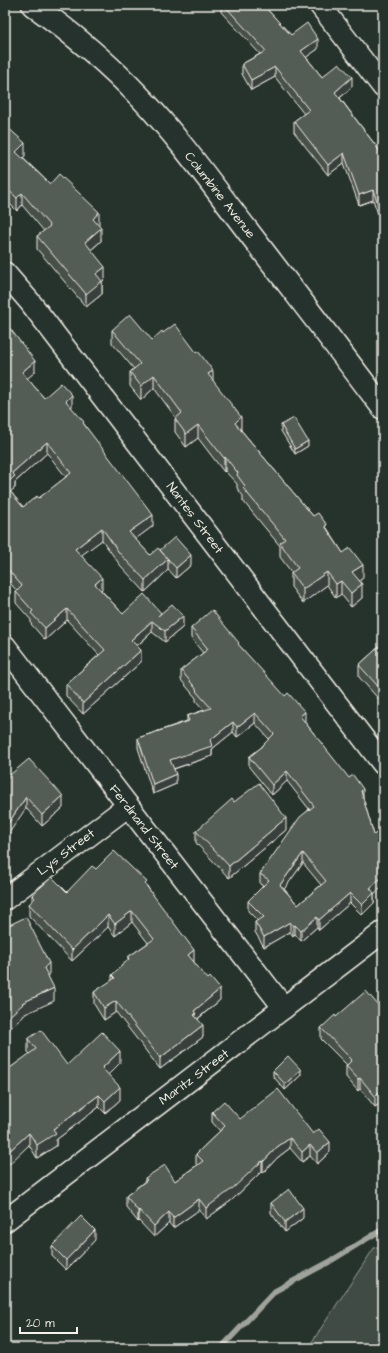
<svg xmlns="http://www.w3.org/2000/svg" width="388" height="1353" viewBox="0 0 388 1353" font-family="'Architects Daughter',sans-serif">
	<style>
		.green { fill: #414b45; stroke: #9a9e96 }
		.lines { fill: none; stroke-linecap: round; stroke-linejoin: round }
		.stream { stroke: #9fa39b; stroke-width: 5.5 }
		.minor-casing { stroke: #f4f1e8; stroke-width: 24 }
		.major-casing { stroke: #f4f1e8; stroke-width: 25 }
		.minor { stroke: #26332d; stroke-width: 21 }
		.major { stroke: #26332d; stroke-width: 22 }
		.wall { fill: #474f49; stroke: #f4f1e8; fill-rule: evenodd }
		.shaded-wall { fill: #39403c; stroke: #f4f1e8 }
		.building { fill: #525c55; stroke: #f4f1e8; fill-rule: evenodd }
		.labels { text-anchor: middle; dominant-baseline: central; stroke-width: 4; stroke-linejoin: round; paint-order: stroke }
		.street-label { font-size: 13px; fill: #f4f1e8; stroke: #26332d }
	</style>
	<rect width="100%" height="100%" fill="#26332d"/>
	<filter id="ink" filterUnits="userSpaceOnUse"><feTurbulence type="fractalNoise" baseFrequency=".025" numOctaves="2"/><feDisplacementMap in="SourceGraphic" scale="8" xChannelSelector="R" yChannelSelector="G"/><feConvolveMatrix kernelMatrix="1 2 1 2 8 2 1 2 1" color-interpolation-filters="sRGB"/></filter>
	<g filter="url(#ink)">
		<polygon class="green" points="383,1245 383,1348 308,1348 374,1248"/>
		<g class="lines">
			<polyline class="stream" points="221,1348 275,1291 329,1262 383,1229"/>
			<g class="minor-casing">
				<g id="minor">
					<polyline points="320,5 383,87"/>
					<polyline points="5,273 30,302 383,764"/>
					<polyline points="5,646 284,1008"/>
					<polyline points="5,899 128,806"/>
					<polyline points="5,1221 383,932"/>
				</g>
			</g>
			<g class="major-casing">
				<path id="major" d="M 33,5 C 72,33 108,63 141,98 C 179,138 213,186 247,230 C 292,289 338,348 383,408"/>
			</g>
			<use href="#minor" class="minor"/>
			<use href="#major" class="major"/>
		</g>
		<g class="wall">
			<polygon points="221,5 263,5 291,35 318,49 306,57 322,77 352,87 340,98 382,154 383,154 383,221 381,222 373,200 359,205 344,163 328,175 294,132 294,121 304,114 275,77 251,90 242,74 242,64 260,54 221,12"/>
			<polygon points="5,125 25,156 23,158 50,184 99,225 101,241 91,250 105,279 102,282 102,294 86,307 37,249 37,236 44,231 22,205 17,211 5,199"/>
			<path d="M 5,322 L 35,372 L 27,378 L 44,398 L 72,407 L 71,408 L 84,424 L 153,526 L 135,539 L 150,555 L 160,550 L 191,565 L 176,578 L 168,569 L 168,570 L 145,592 L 120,565 L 102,540 L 81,555 L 102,589 L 101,590 L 123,614 L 161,613 L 183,627 L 165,642 L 152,632 L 137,646 L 141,662 L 83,714 L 66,696 L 66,684 L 99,655 L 67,620 L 45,640 L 31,624 L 31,620 L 16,603 L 16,592 L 17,591 L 5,577 ZM 47,453 L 66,477 L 39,498 L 23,507 L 10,491 L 15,488 L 15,482 Z"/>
			<polygon points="112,330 152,340 213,381 241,430 313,516 327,528 343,553 363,578 359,581 362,598 351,607 341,594 336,598 327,585 303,603 291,587 291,573 292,573 280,557 280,546 243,501 243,496 237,488 237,484 225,471 224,472 198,438 186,447 175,432 175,419 176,418 154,388 141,400 130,386 130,372 134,369 112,343"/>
			<polygon points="281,425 308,446 295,454 281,431"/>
			<path d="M 191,628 L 239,645 L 305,722 L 363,798 L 374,835 L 383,829 L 383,886 L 374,894 L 374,903 L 362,915 L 350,903 L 319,930 L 317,927 L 301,941 L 295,934 L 293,936 L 290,932 L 264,947 L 255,932 L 255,922 L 258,921 L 248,911 L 248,901 L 263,886 L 260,884 L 260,874 L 309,809 L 287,781 L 272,795 L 249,767 L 249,757 L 263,746 L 263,745 L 269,739 L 255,723 L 237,737 L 233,732 L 212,749 L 212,756 L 174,769 L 176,784 L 153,794 L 138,748 L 138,738 L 187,721 L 187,716 L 204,710 L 196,701 L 196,698 L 181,680 L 181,670 L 203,653 L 191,638 ZM 303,863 L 321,885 L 298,905 L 284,889 Z"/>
			<polygon points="383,643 383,704 359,677 359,665"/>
			<polygon points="5,779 63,808 42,826 26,808"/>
			<polygon points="234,802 286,830 229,878 196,843 196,831"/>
			<polygon points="96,869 147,886 194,961 194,962 220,1000 198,1019 203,1037 160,1069 116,1012 104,1020 94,1004 94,992 112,981 112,975 128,960 128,957 148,943 132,922 115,936 108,927 72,961 29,916 29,904 32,901 32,895 67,892"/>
			<polygon points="383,1002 383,1108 379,1104 375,1107 360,1089 358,1091 346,1077 346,1066 347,1065 321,1039 321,1028 336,1017 378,1005"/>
			<polygon points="28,1039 67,1065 120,1063 108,1075 120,1100 105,1113 99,1107 56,1140 56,1146 37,1158 29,1145 10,1068 30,1054 28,1052"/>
			<polygon points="273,1071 301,1075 285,1090 273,1076"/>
			<polygon points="212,1112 240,1119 313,1134 330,1152 317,1164 310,1156 302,1162 290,1148 277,1158 263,1173 262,1171 232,1200 206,1219 199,1210 173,1228 169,1223 154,1237 139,1221 138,1222 126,1207 126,1196 145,1181 145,1178 175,1181 197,1165 196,1164 196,1154 220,1131 212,1122"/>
			<polygon points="271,1203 303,1218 285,1232 271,1213"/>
			<polygon points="95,1240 66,1270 52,1256 52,1246"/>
		</g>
		<g class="shaded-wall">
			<polygon points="318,39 318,49 301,61 301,51"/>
			<polygon points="275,67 275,77 251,90 251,80"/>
			<polygon points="352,77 352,87 335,102 335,92"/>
			<polygon points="25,143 25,156 16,165 16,152"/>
			<polygon points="344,153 344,163 328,175 328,165"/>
			<polygon points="373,190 373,200 359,205 359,195"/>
			<polygon points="22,193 22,205 17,211 17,198"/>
			<polygon points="383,211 383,221 381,222 381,212"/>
			<polygon points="99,212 99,225 93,231 93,219"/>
			<polygon points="101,228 101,241 85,255 85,242"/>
			<polygon points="105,267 105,279 102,282 102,294 86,307 86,294 96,274"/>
			<polygon points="35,361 35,372 22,383 22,372"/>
			<polygon points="213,371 213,384 208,374"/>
			<polygon points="154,375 154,388 141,400 141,386"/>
			<polygon points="72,395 72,407 66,413 66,401"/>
			<polygon points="241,417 241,431 235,423"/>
			<polygon points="198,425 198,438 186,447 186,434"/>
			<polygon points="308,441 308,446 295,454 295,449"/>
			<polygon points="47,442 47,453 15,482 15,488 5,496 5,485 12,473"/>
			<polygon points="225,457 225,471 224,472 224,458"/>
			<polygon points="153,515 153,526 129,544 129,532"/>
			<polygon points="102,528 102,540 75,560 75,549"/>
			<polygon points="191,555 191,565 176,578 176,568"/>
			<polygon points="168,559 168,570 145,592 145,580"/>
			<polygon points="363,565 363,578 352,586 352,572"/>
			<polygon points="327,572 327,585 303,603 303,589"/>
			<polygon points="102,578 102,589 95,595 95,584"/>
			<polygon points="341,581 341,594 336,598 336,584"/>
			<polygon points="362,584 362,598 351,607 351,593"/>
			<polygon points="67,609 67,620 45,640 45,628"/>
			<polygon points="183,616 183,627 165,642 165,631"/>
			<polygon points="152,621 152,632 131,651 131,640"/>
			<polygon points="141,650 141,662 83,714 83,703"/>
			<polygon points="305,712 305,722 300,726 300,716"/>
			<polygon points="255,713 255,723 237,737 237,727"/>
			<polygon points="233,722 233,732 212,749 212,756 170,770 170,760 210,740"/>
			<polygon points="287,771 287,781 272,795 272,785"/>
			<polygon points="176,774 176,784 153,794 153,784"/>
			<polygon points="363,789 363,799 361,791"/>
			<polygon points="63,796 63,808 42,826 42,815"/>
			<polygon points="26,797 26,808 5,839 5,828"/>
			<polygon points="286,818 286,830 229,878 229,866"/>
			<polygon points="303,853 303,863 280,895 280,885"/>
			<polygon points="383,876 383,886 374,894 374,903 362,915 362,905 370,888"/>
			<polygon points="350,893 350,903 319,930 319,920"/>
			<polygon points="132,911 132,922 115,936 115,924"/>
			<polygon points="108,915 108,927 72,961 72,950"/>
			<polygon points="317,917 317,927 301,941 301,931"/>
			<polygon points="290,922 290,932 264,947 264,937"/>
			<polygon points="295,925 295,934 293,936 293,926"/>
			<polygon points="194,950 194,961 188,966 188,955"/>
			<polygon points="49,963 49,976 44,980 44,968"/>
			<polygon points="54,988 54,1001 23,1015 23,1017 5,1033 5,1020 22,1003"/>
			<polygon points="220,989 220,1000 196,1020 194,1011"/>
			<polygon points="116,1001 116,1012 104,1020 104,1008"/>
			<polygon points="203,1025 203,1037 160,1069 160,1058"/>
			<polygon points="120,1051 120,1063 102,1081 102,1068"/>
			<polygon points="301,1070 301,1075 285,1090 285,1084"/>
			<polygon points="360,1078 360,1089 358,1091 358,1079"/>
			<polygon points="120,1087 120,1100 105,1113 105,1101"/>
			<polygon points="379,1092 379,1104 375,1107 375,1096"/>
			<polygon points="99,1095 99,1107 56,1140 56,1146 37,1158 37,1145 53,1129"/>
			<polygon points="29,1133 29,1145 5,1168 5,1155"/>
			<polygon points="290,1138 290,1148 277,1158 263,1173 263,1162 277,1147"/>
			<polygon points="330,1142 330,1152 317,1164 317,1153"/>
			<polygon points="310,1145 310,1156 302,1162 302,1152"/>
			<polygon points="262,1161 262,1171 232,1200 206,1219 206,1208"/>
			<polygon points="199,1199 199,1210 173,1228 173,1218"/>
			<polygon points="303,1208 303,1218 285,1232 285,1222"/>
			<polygon points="139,1210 139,1221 138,1222 138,1211"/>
			<polygon points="169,1212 169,1223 154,1237 154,1226"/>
			<polygon points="95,1230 95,1240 66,1270 66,1260"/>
		</g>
		<g class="building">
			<polygon points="224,5 263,5 291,35 307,23 318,39 301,51 322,77 339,63 352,77 335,92 382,154 383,154 383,211 381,212 373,190 359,195 344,153 328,165 294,121 309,110 275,67 251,80 242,64 266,51"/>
			<polygon points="5,125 25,143 16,152 50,184 59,174 99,212 93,219 101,228 85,242 105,267 96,274 102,281 86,294 37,236 50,226 22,193 17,198 5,187"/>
			<polygon points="130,314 152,340 162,331 163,333 175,324 196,352 198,351 213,371 208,374 241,417 235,423 313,516 318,513 327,525 325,526 343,553 350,548 363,565 352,572 362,584 351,593 341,581 336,584 327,572 303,589 291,573 298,568 280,543 285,539 243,488 245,486 237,475 238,473 225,457 224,458 198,425 186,434 175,419 182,413 154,375 141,386 130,372 140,364 112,330"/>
			<path d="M 5,322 L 35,361 L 22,372 L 44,398 L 61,383 L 72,395 L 66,401 L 84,422 L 83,423 L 153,515 L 129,532 L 150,555 L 158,548 L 168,559 L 145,580 L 120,554 L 102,528 L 75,549 L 102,578 L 95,584 L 123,614 L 144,594 L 161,613 L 158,616 L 172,604 L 183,616 L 165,631 L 152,621 L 131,640 L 141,650 L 83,703 L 66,684 L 105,650 L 67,609 L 45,628 L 31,613 L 33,611 L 16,592 L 22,586 L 5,566 ZM 47,442 L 71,473 L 39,498 L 37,496 L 23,507 L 5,485 L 15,476 L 12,473 Z"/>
			<polygon points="294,418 308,441 295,449 281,425"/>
			<polygon points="175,537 191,555 176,568 160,550"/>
			<path d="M 212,610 L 239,643 L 238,644 L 285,696 L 288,693 L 305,712 L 300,716 L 349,778 L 353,775 L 363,789 L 361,791 L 374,835 L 380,829 L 382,830 L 383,829 L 383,876 L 370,888 L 374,893 L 362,905 L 350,893 L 319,920 L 317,917 L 301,931 L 295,925 L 293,926 L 290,922 L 264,937 L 255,922 L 264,917 L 248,901 L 269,880 L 260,874 L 300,817 L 314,806 L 287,771 L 272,785 L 249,757 L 263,746 L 263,745 L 274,734 L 255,713 L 237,727 L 233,722 L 210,740 L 212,746 L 170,760 L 176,774 L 153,784 L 138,738 L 189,721 L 187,716 L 211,708 L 196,691 L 197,690 L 181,670 L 208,649 L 191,628 ZM 303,853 L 326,881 L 298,905 L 280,885 Z"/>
			<polygon points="383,643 383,692 359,665"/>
			<polygon points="29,759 63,796 42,815 26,797 5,828 5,779"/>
			<polygon points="259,783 286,818 229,866 196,831 232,799 234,802"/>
			<polygon points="114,851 147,882 145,884 194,950 188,955 208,979 210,977 220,989 194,1011 196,1014 194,1015 203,1025 160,1058 116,1001 104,1008 94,992 115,978 112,975 129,959 128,957 154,939 132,911 115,924 108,915 72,950 29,904 35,898 32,895 52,877 67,892 92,866 96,869"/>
			<polygon points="26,917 49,963 44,968 54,988 22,1003 23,1004 5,1020 5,927"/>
			<polygon points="366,991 378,1005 383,1002 383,1097 379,1092 375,1096 360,1078 358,1079 346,1066 352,1060 321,1028 335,1015 336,1017"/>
			<polygon points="41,1030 67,1065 102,1032 120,1051 102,1068 120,1087 105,1101 99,1095 53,1129 56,1133 37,1145 29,1133 5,1155 5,1061 10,1068 36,1049 28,1039"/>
			<polygon points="288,1056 301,1070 285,1084 273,1071"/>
			<polygon points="278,1089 313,1134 319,1129 330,1142 317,1153 310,1145 302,1152 290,1138 277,1147 263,1162 262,1161 232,1189 206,1208 199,1199 173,1218 169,1212 154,1226 139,1210 138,1211 126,1196 147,1180 145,1178 165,1165 175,1181 203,1161 196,1154 225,1126 212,1112 224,1101 240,1119"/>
			<polygon points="289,1189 303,1208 285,1222 271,1203"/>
			<polygon points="81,1216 95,1230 66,1260 52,1246"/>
		</g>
	</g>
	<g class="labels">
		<g class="street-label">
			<text transform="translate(220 195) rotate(52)">Columbine Avenue</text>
			<text transform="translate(195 518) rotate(53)">Nantes Street</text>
			<text transform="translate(144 827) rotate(52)">Ferdinand Street</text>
			<text transform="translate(66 852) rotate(-37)">Lys Street</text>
			<text transform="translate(194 1077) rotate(-37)">Maritz Street</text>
		</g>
	</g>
	<rect width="388" height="1353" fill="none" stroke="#26332d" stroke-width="20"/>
	<rect x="10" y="10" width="368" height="1333" fill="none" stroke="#f4f1e8" stroke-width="1.5" filter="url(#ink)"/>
	<path d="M20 1327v6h57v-6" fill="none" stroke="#f4f1e8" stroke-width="2"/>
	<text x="26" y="1327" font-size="12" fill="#f4f1e8" stroke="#26332d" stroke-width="3" paint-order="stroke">20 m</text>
</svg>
